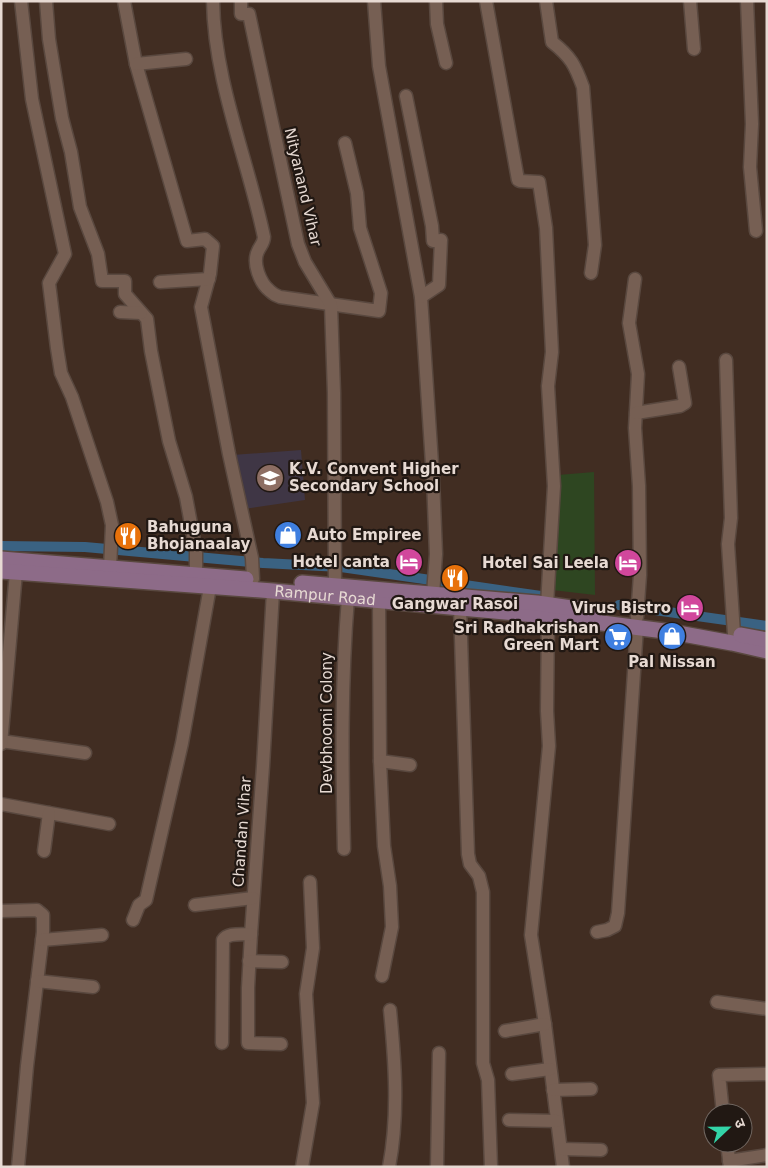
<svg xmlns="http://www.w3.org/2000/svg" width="768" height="1168" viewBox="0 0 768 1168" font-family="'DejaVu Sans','Noto Sans Devanagari',sans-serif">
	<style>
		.education { fill: #3f3645 }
		.green { fill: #2e4621 }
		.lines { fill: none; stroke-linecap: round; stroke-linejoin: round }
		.canal { stroke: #3a6282; stroke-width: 10 }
		.minor-casing { stroke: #59483f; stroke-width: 15 }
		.major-casing { stroke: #59483f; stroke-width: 18 }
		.minor { stroke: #765f53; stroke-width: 12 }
		.major { stroke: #8d6b88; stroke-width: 15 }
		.labels { text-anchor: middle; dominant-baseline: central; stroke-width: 4.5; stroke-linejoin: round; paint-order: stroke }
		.street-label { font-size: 15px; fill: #e7dad3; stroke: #211813 }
		.poi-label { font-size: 15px; font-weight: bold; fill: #e7dad3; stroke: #211813; text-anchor: end }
	</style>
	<rect width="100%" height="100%" fill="#412d22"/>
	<polygon class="education" points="301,450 305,500 244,509 232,455"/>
	<polygon class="green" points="594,472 595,595 552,590 558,475"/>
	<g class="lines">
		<g class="canal">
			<polyline points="1,546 85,547 263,563 341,567 541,596"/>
			<polyline points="619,605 767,626"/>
		</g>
		<g class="minor-casing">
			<g id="minor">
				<polyline points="21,1 32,99 65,254 49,283 57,348 61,373 72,397 107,502 112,525 110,568"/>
				<polyline points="46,1 49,39 62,118 71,152 80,207 98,254 102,281 125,281 125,294 147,319 151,351 169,441 186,497 196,551 196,575"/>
				<polyline points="124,1 136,64 187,241 205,239 213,246 210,274 201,307 229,454 252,558 253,579"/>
				<path d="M 213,1 C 214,81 248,160 264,237 C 264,243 260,246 258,251 C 252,263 260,283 270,291 C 273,294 277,296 280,297 L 379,311 L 381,293 L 360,228 L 357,193 L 345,143"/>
				<polyline points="241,1 241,14 249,14 298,244 305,262 331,305 334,393 335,586"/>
				<polyline points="374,1 379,66 421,297 433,479 436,554 433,594"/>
				<polyline points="436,1 437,24 446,63"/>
				<polyline points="486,1 518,180 520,181 539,182 546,228 552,352 548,386 554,486 547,605"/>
				<path d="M 546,1 L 552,42 C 571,57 575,65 583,87 L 595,245 L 591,273"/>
				<polyline points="690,1 694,49"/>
				<polyline points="747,1 752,124 750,167 756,231"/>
				<polyline points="136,64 186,59"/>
				<polyline points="406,96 432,226 433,241 441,240 439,285 421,297"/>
				<polyline points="635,279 629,323 638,374 635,428 639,486 640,575 637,617"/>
				<polyline points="160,282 209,279"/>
				<polyline points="120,312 141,313"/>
				<polyline points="726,360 731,518 728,544 734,634"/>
				<polyline points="636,413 680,406 685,403 679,367"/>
				<polyline points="273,591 263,766 251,934 248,988 248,1043 281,1044"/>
				<polyline points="379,600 380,761 384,846 390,886 392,927 382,976"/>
				<polyline points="460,607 468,854 470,864 479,876 483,892 483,1063 488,1080 491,1167"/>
				<polyline points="548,616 547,711 549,746 531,935 545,1024 563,1167"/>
				<polyline points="1,741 85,753"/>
				<polyline points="1,744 16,572"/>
				<polyline points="380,761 410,765"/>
				<polyline points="1,804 109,824"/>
				<path d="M 344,849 C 342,765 341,682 348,598"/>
				<polyline points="44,851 49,813"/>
				<polyline points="195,905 253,898"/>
				<polyline points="1,911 37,910 43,915 43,932 27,1066 18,1167"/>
				<polyline points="133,920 139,905 146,900 182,743 210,587"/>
				<polyline points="597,932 607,930 615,926 618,913 637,627"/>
				<polyline points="42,940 102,935"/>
				<polyline points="249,961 282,962"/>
				<polyline points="37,981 93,987"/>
				<polyline points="717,1002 767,1009"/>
				<polyline points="505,1031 545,1024"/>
				<path d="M 222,1043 L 223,940 C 228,932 242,935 251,934"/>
				<polyline points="512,1074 550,1069"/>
				<polyline points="553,1090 591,1089"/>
				<polyline points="723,1113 719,1075 767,1074"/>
				<polyline points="509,1120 557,1121"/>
				<polyline points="727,1143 730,1167"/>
				<polyline points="562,1149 601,1150"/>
				<polyline points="729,1161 767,1155"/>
				<polyline points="302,1167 313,1103 306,994 313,948 310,882"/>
				<path d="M 389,1167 C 399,1115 395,1062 390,1010"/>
				<polyline points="437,1167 439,1053"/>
			</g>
		</g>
		<g class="major-casing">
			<g id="major">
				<polyline points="1,559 246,579"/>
				<path id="s1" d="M 1,571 L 273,591 L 548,616 L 672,632 L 732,643 L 767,651"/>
				<polyline points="302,583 537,603 592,611"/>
				<polyline points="741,635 767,640"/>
			</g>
		</g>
		<use href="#minor" class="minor"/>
		<use href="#major" class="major"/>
	</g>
	<defs>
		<g id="school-disc" transform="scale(1.4375)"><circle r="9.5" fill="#8d6e63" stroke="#211813"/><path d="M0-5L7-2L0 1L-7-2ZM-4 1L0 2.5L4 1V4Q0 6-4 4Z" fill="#fff"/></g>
		<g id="shop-disc" transform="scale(1.4375)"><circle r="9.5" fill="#3f7fe0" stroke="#211813"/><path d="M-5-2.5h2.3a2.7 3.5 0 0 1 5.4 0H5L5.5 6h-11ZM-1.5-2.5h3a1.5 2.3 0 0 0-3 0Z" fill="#fff"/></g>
		<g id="restaurant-disc" transform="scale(1.4375)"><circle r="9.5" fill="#e8710a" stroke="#211813"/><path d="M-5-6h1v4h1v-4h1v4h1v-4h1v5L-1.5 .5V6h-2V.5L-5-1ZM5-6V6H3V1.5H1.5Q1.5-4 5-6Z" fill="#fff"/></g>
		<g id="hotel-disc" transform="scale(1.4375)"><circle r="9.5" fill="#d1479c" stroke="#211813"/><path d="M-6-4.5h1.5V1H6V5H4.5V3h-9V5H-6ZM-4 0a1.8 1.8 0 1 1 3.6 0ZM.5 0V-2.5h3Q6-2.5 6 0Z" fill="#fff"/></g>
		<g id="supermarket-disc" transform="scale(1.4375)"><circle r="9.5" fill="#3f7fe0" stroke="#211813"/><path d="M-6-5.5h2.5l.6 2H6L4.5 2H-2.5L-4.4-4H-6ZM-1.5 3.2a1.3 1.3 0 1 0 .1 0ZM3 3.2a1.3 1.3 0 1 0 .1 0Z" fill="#fff"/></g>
	</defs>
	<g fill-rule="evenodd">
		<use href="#school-disc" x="270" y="478"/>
		<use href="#shop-disc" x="288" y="535"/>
		<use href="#restaurant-disc" x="128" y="536"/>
		<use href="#hotel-disc" x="409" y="562"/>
		<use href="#hotel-disc" x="628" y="563"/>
		<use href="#restaurant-disc" x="455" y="578"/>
		<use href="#hotel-disc" x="690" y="608"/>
		<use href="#shop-disc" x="672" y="636"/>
		<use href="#supermarket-disc" x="618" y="637"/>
	</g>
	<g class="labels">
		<g class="street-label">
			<text transform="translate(303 187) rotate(77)">Nityanand Vihar</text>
			<text stroke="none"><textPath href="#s1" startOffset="325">Rampur Road</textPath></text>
			<text transform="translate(327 723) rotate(-90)">Devbhoomi Colony</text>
			<text transform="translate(242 832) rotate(-86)">Chandan Vihar</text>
		</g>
		<g class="poi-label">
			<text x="289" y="469" text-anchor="start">K.V. Convent Higher<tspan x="289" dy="17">Secondary School</tspan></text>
			<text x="147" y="527" text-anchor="start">Bahuguna<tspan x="147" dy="17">Bhojanaalay</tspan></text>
			<text x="307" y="535" text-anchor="start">Auto Empiree</text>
			<text x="390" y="562">Hotel canta</text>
			<text x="609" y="563">Hotel Sai Leela</text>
			<text x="455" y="604" text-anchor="middle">Gangwar Rasoi</text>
			<text x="671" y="608">Virus Bistro</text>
			<text x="599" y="628">Sri Radhakrishan<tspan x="599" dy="17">Green Mart</tspan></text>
			<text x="672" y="662" text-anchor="middle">Pal Nissan</text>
		</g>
	</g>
	<rect width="768" height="1168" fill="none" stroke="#e7dad3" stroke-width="5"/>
	<g transform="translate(728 1128) rotate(68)"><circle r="24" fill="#211813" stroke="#706660"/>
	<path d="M0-4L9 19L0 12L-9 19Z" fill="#33d4a8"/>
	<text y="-8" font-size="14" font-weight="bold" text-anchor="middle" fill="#e7dad3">उ</text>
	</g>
</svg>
